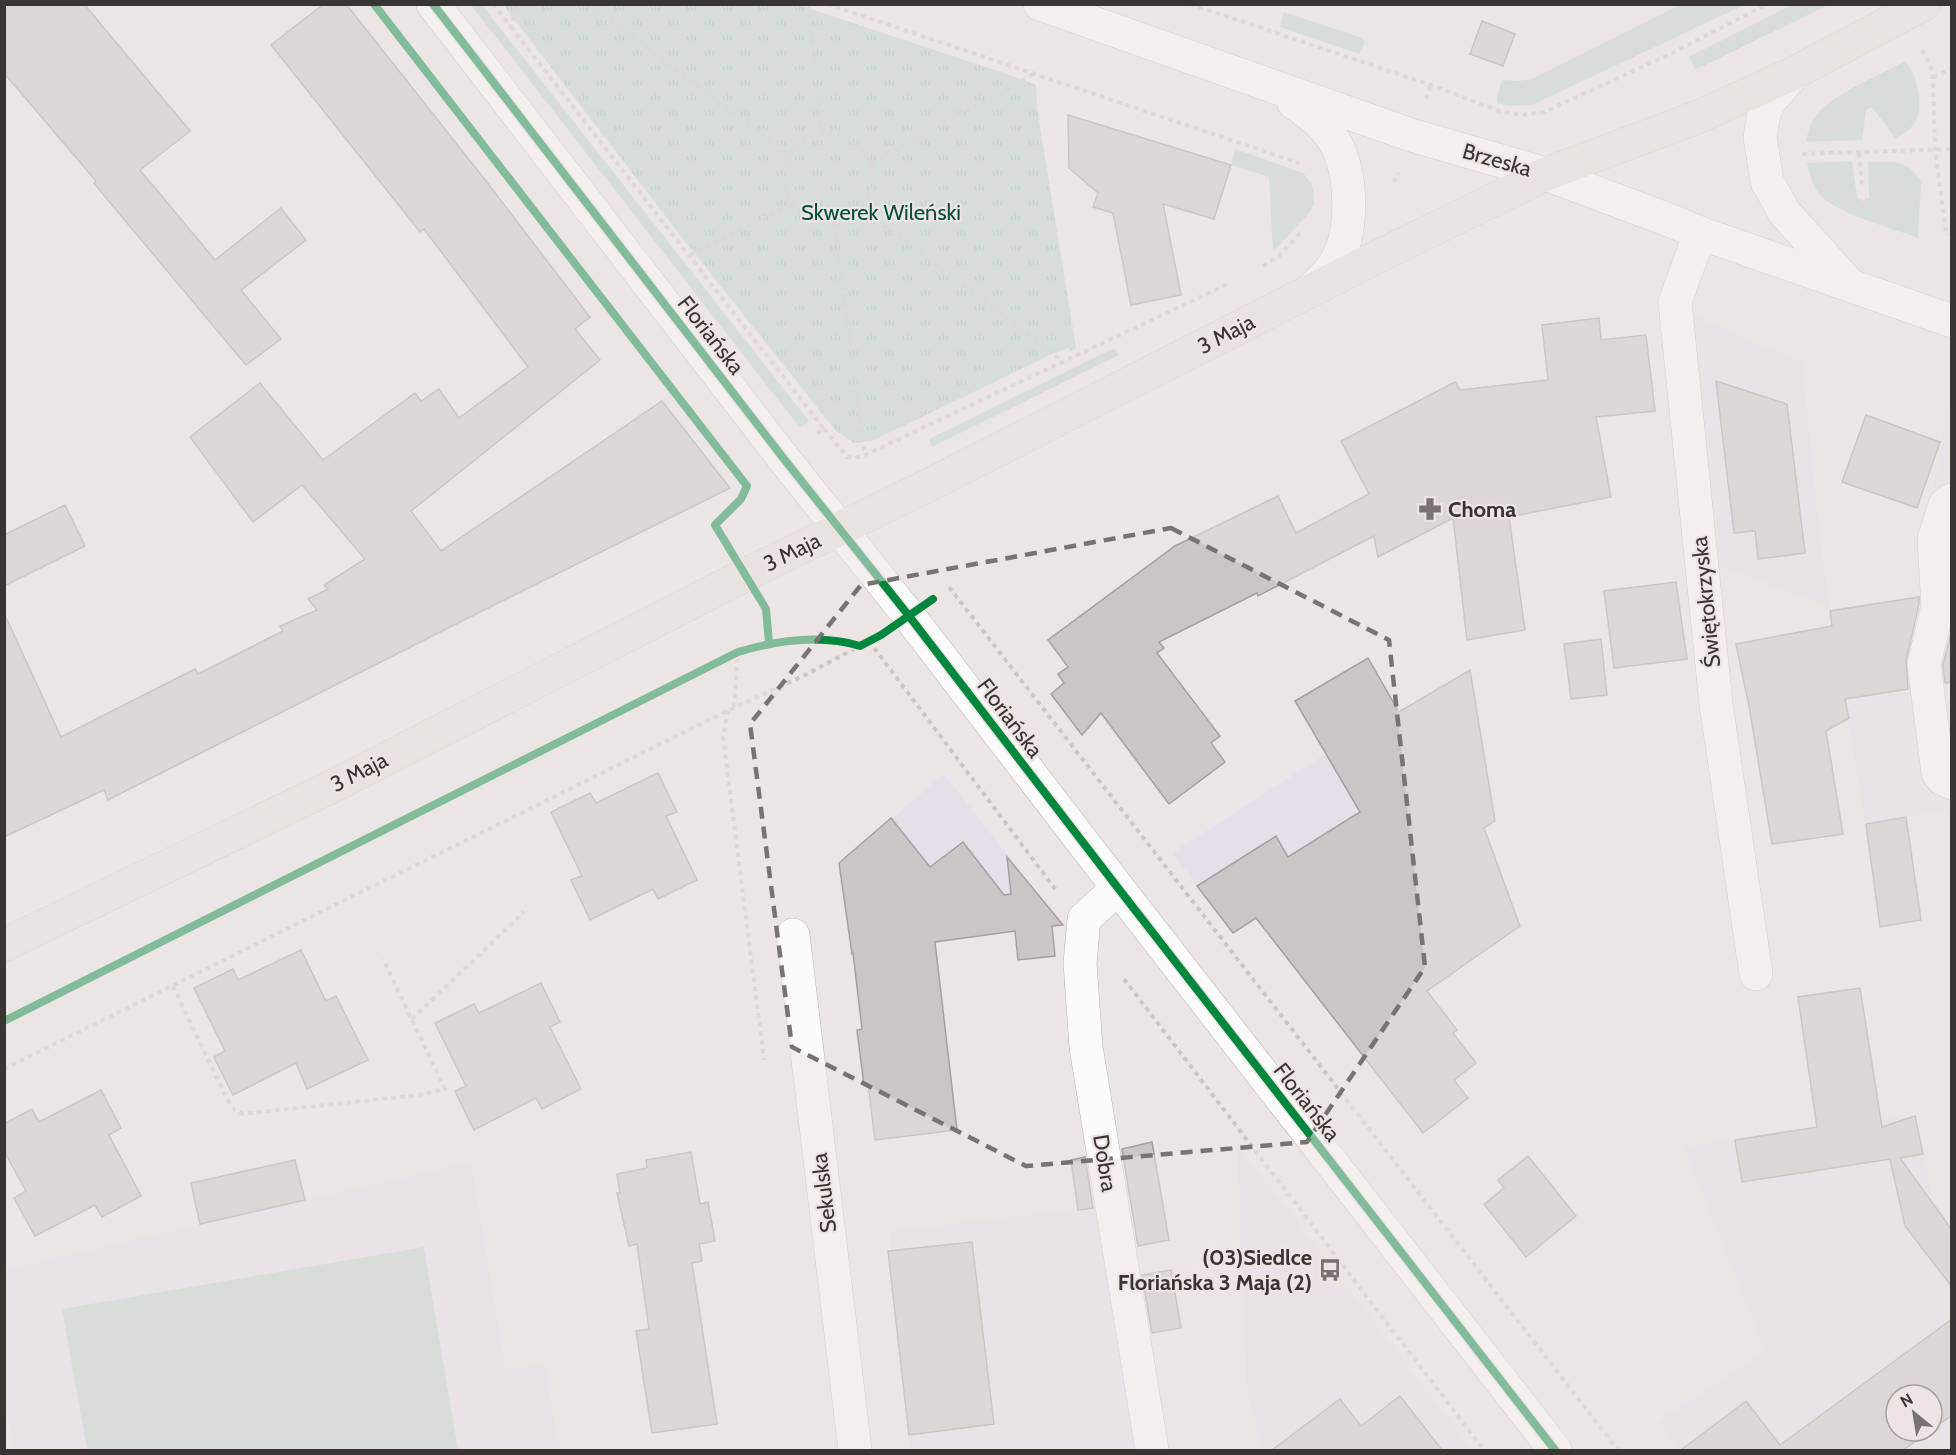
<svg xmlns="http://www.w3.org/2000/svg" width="1956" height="1455" viewBox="0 0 1956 1455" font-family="Cabin,sans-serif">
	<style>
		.commercial { fill: #e6dfea; fill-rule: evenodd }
		.education { fill: #e7dfe9 }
		.grass { fill: #bed6c9 }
		.park { fill: url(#park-tufts) }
		.building { fill: #cac6c5; stroke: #a4a09f; stroke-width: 1.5 }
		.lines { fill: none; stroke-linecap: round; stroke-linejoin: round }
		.minor-casing { stroke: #b7b3b2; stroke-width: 34 }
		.major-casing { stroke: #c5c2c1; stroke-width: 34 }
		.path { stroke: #c9c7c6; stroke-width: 4; stroke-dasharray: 4.5 4.5; stroke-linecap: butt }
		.minor { stroke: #fcfbfb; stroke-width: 33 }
		.major { stroke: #e4dfd5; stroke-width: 33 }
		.cycleway-casing { stroke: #eee5e2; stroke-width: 11 }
		.cycleway { stroke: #00873e; stroke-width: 8 }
		.marked { fill: none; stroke: #777371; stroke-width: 4.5; stroke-dasharray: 12 8; stroke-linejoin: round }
		.labels { text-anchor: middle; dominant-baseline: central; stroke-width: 4.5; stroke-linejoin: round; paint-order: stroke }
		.street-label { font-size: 22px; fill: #383533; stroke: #eee5e2 }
		.park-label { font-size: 22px; fill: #005036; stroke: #eee5e2 }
		.poi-label { font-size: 22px; font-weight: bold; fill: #383533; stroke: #eee5e2; text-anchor: start }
	</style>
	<defs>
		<pattern id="park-tufts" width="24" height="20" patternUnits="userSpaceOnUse" patternTransform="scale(1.5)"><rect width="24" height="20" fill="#bed6c9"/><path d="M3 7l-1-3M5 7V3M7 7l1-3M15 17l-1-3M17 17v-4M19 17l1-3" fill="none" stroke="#a4b8ad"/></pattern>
	</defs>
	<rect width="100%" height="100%" fill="#ebe6e5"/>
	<g class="commercial">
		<polygon points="1691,314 1802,363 1821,545 1830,608 1721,566"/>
		<polygon points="1948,409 1951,411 1951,809 1866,824 1836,648 1914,636 1925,617 1918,549 1943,444 1943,411"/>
		<polygon points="1470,670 1479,733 1370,846 1234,933 1172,853 1326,754"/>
		<polygon points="944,774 1063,925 852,954 839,863"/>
		<path d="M 1912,1114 L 1912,1117 L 1915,1116 L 1934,1205 L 1951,1230 L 1951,1450 L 1680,1450 L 1658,1421 L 1765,1352 L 1684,1147 ZM 1896,1395 L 1932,1395 L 1932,1431 L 1896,1431 Z"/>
		<polygon points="1237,1144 1473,1450 1263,1450 1247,1392"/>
	</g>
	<g class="education">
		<polygon points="471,1162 506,1369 544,1364 560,1450 13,1450 5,1398 4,1270"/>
		<polygon points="1102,1207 1140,1446 1114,1450 911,1450 895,1330 897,1329 888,1251 891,1251 889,1231"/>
	</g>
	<g class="grass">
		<polygon points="471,5 482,5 809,421 800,428"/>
		<polygon points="1680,5 1744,5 1532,105 1509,106 1497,103 1497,97 1502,80 1518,81 1532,79"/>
		<polygon points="1792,5 1828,5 1695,70 1689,57"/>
		<polygon points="1284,12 1363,38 1364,44 1359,54 1280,27"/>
		<path d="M 1905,61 C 1914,72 1916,78 1918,92 C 1922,116 1917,126 1896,139 L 1872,107 L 1866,110 L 1862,140 L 1806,142 C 1808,131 1811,120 1819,112 C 1838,91 1880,75 1905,61 Z"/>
		<polygon points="1235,149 1303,173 1311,183 1313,189 1314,204 1309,213 1273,252 1269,177 1231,165"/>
		<path d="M 1852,161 L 1857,197 L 1863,201 L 1869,197 L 1868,162 C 1892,162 1908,158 1921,182 L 1918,238 C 1892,228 1841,215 1822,197 C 1813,189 1810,175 1807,163 Z"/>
		<polygon points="1114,348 1119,355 932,447 929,439"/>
		<polygon points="424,1247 458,1450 87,1450 62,1309"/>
	</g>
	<polygon class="park" points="503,5 799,5 1010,75 1036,85 1037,108 1076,348 1072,351 1068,348 1046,357 872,441 854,443 836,431 684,240"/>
	<g class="building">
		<polygon points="4,4 84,4 190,131 140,170 215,260 281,208 306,240 241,290 281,339 246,365 107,199 94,183 96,181 4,73"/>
		<polygon points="324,4 346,4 486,181 590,317 575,329 600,360 411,511 441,551 662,401 730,488 458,623 108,800 104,790 4,837 4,613 61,737 195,669 198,674 283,631 280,626 317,610 308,599 328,589 324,585 365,559 302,485 253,522 190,437 260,383 323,460 415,393 421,401 439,389 459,418 528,367 424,229 420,232 271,45"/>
		<polygon points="1482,21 1515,34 1503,66 1470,54"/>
		<polygon points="1068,115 1231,165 1214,219 1163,204 1181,295 1131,305 1113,213 1093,207 1098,193 1069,168"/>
		<polygon points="1599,318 1601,340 1646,335 1655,411 1596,417 1611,497 1509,517 1525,630 1467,640 1453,518 1378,557 1374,536 1258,596 1257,593 1159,642 1164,648 1157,653 1220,736 1211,743 1225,762 1169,804 1101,713 1082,735 1051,694 1064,683 1058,674 1068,667 1048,640 1175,546 1278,496 1296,533 1369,494 1341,441 1455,382 1460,390 1548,380 1542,325"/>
		<polygon points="1716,381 1787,404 1805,553 1758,559 1755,531 1734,533"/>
		<polygon points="1866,415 1940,442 1917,508 1842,482"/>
		<polygon points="65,505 85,546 4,586 4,535"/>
		<polygon points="1676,582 1687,659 1614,668 1604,591"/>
		<polygon points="1919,597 1919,604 1906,660 1908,689 1845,699 1849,718 1826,731 1843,834 1772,844 1749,706 1736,644 1832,626 1830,611"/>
		<polygon points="1952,630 1952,682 1945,683 1943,665"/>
		<polygon points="1601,639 1607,695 1571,699 1564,644"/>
		<polygon points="1368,658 1399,712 1470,670 1495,821 1484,828 1520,926 1427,991 1457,1030 1453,1033 1476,1063 1454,1080 1468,1098 1423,1133 1256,918 1233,933 1197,886 1276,836 1288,857 1360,812 1295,701"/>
		<polygon points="658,773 677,812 666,816 697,880 658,899 653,889 590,920 571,880 582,876 551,812 590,793 596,803"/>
		<polygon points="1906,817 1921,920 1880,927 1866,824"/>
		<polygon points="891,818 930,867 963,842 1004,895 1011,894 1007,857 1063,925 1052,926 1055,956 1018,960 1015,931 935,942 957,1130 875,1140 868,1084 864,1085 857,1030 862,1029 853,953 852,954 839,863"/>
		<polygon points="301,950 326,1001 336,996 368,1060 307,1089 296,1063 233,1095 214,1057 225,1051 194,988 233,969 238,980"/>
		<polygon points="541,983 560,1022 550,1027 581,1089 542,1109 536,1098 474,1130 455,1091 466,1086 435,1023 474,1004 479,1013"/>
		<polygon points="1860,988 1882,1127 1915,1116 1923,1154 1900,1158 1952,1230 1952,1287 1905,1226 1890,1159 1742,1182 1735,1140 1817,1127 1798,997"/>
		<polygon points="101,1090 121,1128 109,1135 141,1196 102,1217 95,1205 35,1236 14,1198 26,1191 4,1151 4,1124 32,1109 39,1122"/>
		<polygon points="1152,1142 1169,1240 1138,1246 1122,1149"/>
		<polygon points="691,1152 700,1204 708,1202 715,1241 699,1244 702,1261 692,1263 717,1424 652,1433 636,1331 649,1329 637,1244 629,1246 617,1193 620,1193 617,1174 647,1168 646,1160"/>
		<polygon points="1528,1156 1576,1216 1526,1257 1484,1204 1504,1188 1498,1180"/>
		<polygon points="1085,1157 1093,1208 1078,1210 1071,1160"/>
		<polygon points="295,1160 305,1200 200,1224 191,1183"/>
		<polygon points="972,1242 994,1424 909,1435 888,1251"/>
		<polygon points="1171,1270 1181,1328 1152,1333 1142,1275"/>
		<polygon points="1952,1319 1952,1415 1932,1429 1932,1395 1896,1395 1896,1431 1930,1431 1903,1450 1681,1450 1746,1401 1780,1445"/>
		<polygon points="1400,1396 1442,1450 1272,1450 1340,1399 1361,1426"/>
	</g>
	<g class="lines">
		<g class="minor-casing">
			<g id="minor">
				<polyline points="433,4 784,459 909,616 1118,888 1555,1450"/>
				<polyline points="1040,4 1411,135 1546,174 1674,222 1700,233 1952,321"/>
				<polyline points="1794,73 1771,99 1764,113 1760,137 1767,181 1784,212 1848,283"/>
				<path d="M 1294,103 C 1311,114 1329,129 1338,148 C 1352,179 1353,231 1337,260 C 1331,272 1319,282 1310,291"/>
				<polyline points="1700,233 1675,302 1716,704 1756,974"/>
				<polyline points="1952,500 1945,505 1934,539 1938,606 1924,664 1938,773 1943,779 1952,783"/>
				<polyline points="1118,888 1084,919 1080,963 1086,1047 1152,1450"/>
				<polyline points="793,935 855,1450"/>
			</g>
		</g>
		<g class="major-casing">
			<polyline id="major" points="4,945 329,788 745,575 927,486 1375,258 1546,174 1698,117 1794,73 1924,4"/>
		</g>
		<g class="path">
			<polyline points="493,4 511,27 517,4"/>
			<polyline points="588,4 790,155"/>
			<polyline points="809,4 822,134"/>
			<polyline points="827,4 1299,163"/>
			<polyline points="1190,4 1431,85 1499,111 1522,115 1544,112 1668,55 1768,4"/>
			<polyline points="511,27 824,429 815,435"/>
			<polyline points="1922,50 1931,66 1933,77 1935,149 1946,232 1952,235"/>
			<polyline points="1933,77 1952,68"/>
			<polyline points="1426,99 1431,85"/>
			<circle cx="828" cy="178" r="44"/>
			<polyline points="1859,153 1862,185"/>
			<polyline points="1802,154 1952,149"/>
			<polyline points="871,163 1034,74"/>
			<polyline points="1394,182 1398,173"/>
			<polyline points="862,208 1063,361"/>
			<polyline points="834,223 865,455"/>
			<polyline points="690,255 792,204"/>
			<polyline points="1263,266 1279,256 1302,231"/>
			<polyline points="824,429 847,457 855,458 865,455 1230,283"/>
			<polyline points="949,587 1618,1450"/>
			<polyline points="869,641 1056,890"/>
			<polyline points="734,707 738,652"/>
			<polyline points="728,710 723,737 764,1060"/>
			<polyline points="1124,979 1484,1450"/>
			<polyline points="173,986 228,1101 235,1110 243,1114 418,1095 445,1089 383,959"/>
			<polyline points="412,1019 524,912"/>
			<polyline points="4,1069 729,710 803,676 860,646"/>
		</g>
		<use href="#minor" class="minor"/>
		<use href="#major" class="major"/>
		<g class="cycleway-casing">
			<g id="cycleway">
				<polyline points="374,4 747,486 741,499 715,525 766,609 769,643"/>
				<polyline points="433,4 784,459 909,616 1118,888 1555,1450"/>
				<path d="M 4,1021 L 738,652 C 778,640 820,634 860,646 L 881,635 L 933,599"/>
			</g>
		</g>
		<use href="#cycleway" class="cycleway"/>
	</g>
	<path d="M0 0H1956V1455H0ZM 1171,528 L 1389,640 L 1425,967 L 1307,1142 L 1026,1166 L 792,1047 L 750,724 L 861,585 Z" fill="#ebe6e5" fill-opacity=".55" fill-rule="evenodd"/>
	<path class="marked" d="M 1171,528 L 1389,640 L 1425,967 L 1307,1142 L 1026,1166 L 792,1047 L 750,724 L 861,585 Z"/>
	<defs>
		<g id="pharmacy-bare" transform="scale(1.8)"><path d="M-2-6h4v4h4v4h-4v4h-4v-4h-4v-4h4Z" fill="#777371" stroke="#eee5e2" stroke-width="2.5" paint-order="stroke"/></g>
		<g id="bus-bare" transform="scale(1.8)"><path d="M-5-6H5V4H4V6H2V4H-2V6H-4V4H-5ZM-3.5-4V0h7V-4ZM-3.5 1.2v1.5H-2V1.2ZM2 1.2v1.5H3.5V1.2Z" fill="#777371" stroke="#eee5e2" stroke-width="2.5" paint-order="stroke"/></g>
	</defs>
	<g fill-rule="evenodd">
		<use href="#pharmacy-bare" x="1430" y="509"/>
		<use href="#bus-bare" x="1330" y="1270"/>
	</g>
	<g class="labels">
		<g class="street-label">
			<text transform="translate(1497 160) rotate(16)">Brzeska</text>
			<text transform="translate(1226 334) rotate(-27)">3 Maja</text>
			<text transform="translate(711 335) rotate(52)">Floriańska</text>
			<text transform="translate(792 552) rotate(-26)">3 Maja</text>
			<text transform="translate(1706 602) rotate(-96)">Świętokrzyska</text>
			<text transform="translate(1010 718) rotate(53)">Floriańska</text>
			<text transform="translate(359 772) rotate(-27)">3 Maja</text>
			<text transform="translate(1307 1102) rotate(52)">Floriańska</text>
			<text transform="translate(1105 1163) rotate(81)">Dobra</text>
			<text transform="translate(824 1193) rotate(-97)">Sekulska</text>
		</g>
		<g class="park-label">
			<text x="881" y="212">Skwerek Wileński</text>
		</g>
		<g class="poi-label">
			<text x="1448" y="509">Choma</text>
			<text x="1312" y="1257" text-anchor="end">(03)Siedlce<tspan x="1312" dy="25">Floriańska 3 Maja (2)</tspan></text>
		</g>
	</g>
	<rect width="1956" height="1455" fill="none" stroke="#383533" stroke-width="12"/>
	<g transform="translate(1914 1413) rotate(330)"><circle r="28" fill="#eee5e2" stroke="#a59f9c" stroke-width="1.5"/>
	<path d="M0-4.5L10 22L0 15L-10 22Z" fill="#777371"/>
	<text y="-9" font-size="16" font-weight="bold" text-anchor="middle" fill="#383533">N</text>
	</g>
</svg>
